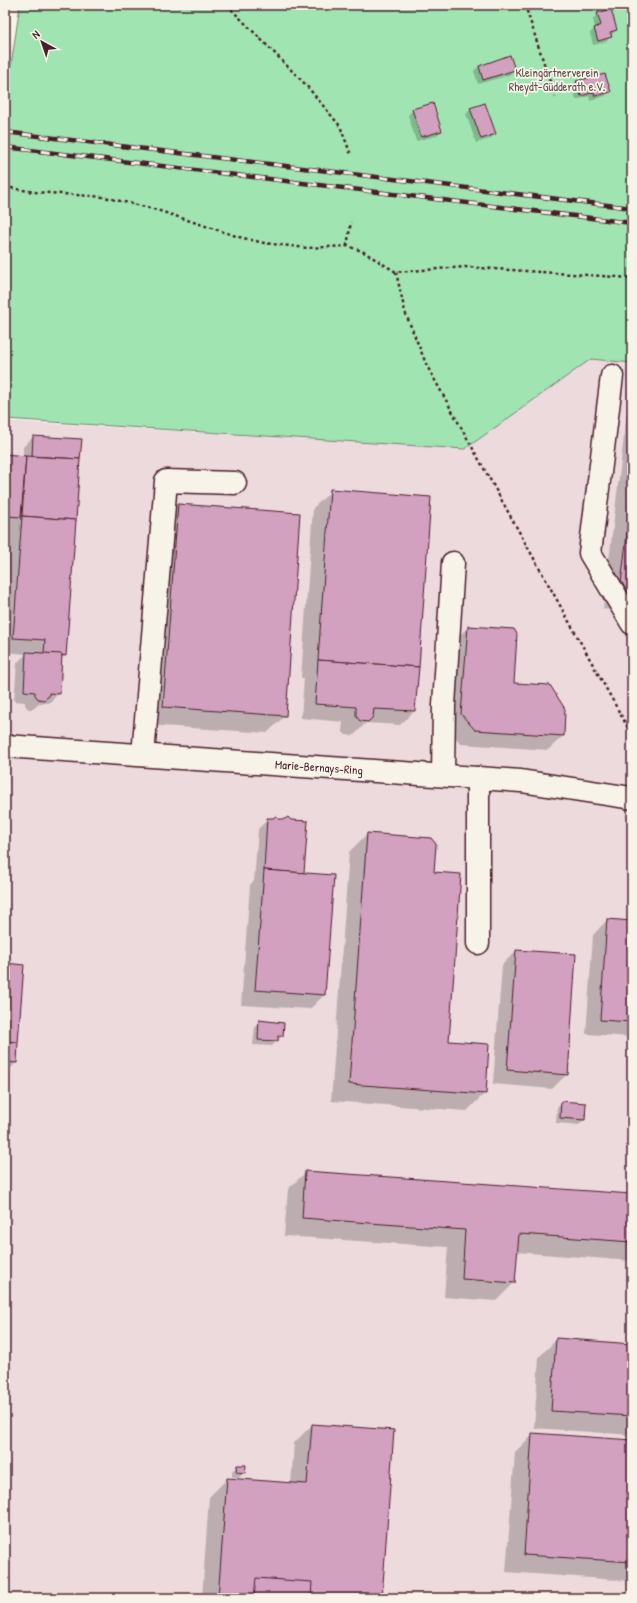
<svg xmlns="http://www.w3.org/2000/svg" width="637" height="1603" viewBox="0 0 637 1603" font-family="'Patrick Hand',sans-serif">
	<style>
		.built { fill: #ecdadc }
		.green { fill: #a0e5b1; stroke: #75826e }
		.shadow { fill: #0003 }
		.building { fill: #d2a1bf; stroke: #4a1f2b }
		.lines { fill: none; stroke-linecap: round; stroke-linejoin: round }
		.minor-casing { stroke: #4a1f2b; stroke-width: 25 }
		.path { stroke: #4a1f2b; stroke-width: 2.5; stroke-dasharray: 3 3; stroke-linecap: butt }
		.minor { stroke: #f7f3e8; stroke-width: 22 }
		.rail-casing { stroke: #4a1f2b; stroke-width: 4.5 }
		.rail { stroke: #f7f3e8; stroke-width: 3; stroke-dasharray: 9; stroke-linecap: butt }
		.labels { text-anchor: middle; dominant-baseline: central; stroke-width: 3.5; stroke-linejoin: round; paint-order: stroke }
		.park-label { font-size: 12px; fill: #60504c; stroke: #f7f3e8 }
		.street-label { font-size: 12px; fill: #4a1f2b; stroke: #f7f3e8 }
	</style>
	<rect width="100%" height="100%" fill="#f7f3e8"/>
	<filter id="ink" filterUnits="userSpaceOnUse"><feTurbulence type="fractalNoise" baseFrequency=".025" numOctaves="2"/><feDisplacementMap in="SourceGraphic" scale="8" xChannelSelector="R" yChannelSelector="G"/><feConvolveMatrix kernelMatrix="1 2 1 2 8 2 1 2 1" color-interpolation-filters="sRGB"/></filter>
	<g filter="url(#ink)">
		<polygon class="built" points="591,359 632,363 632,1598 5,1598 5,421 465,449"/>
		<polygon class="green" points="20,5 632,5 632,363 591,359 465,449 5,419 5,93 7,93"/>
		<g class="shadow">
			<polygon points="598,14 616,30 606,42 593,45 590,33 595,28 593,19"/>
			<polygon points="479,66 514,70 509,75 478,84 474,71"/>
			<polygon points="577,82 610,91 605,96 590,101 589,96 576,100 572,87"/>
			<polygon points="471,109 495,134 490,139 476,143 466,114"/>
			<polygon points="413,110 441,131 436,136 416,141 408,115"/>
			<polygon points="632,392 632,613 603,609 629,395"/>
			<polygon points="33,437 79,459 65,655 61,659 59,693 49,703 40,703 33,709 28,709 25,705 25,702 14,701 17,663 26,654 5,652 5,564 8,525 5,525 5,456 23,457 23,447"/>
			<polygon points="331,491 414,711 400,725 366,723 353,736 346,735 342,731 343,722 301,718 304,678 301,678 313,508"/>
			<polygon points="178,505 285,716 267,733 146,725 160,523"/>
			<polygon points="468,627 513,683 563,736 548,750 461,744 447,728 454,641"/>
			<polygon points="268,819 278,820 303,874 324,995 310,1009 241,1005 250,885 254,881 258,829"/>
			<polygon points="367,834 433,873 448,1042 485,1093 467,1111 331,1101 349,852"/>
			<polygon points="632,906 632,913 629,910"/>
			<polygon points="607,920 632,922 632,1037 586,1034 593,935"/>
			<polygon points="516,951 567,1074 552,1089 493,1084 502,965"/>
			<polygon points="5,964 16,1063 6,1073 5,1073"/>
			<polygon points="260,1021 282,1036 272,1046 253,1045 255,1026"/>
			<polygon points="562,1102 584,1120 579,1125 556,1123 557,1107"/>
			<polygon points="306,1172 632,1195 632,1261 516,1252 514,1283 496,1301 444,1297 448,1247 284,1236 288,1189"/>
			<polygon points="557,1339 632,1345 632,1435 534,1428 539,1357"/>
			<polygon points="312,1425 393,1431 381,1598 202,1598 209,1497 227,1479 291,1484 294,1443"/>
			<polygon points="533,1434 632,1441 632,1581 506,1572 515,1452"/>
			<polygon points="237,1466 244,1472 239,1477 232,1477 232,1471"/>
		</g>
		<g class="building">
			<polygon points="611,9 617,30 610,32 612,37 598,41 594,28 601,25 597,13"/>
			<polygon points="510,55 515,70 483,80 479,66"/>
			<polygon points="605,74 611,92 595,96 594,92 581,96 576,81"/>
			<polygon points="433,103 442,131 421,137 412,109"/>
			<polygon points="485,103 496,134 481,139 470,108"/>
			<polygon points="33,436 82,439 80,459 32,456"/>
			<polygon points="5,454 26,456 21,517 5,516"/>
			<polygon points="26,456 80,459 76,520 22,516"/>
			<polygon points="330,489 431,497 419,667 318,660"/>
			<polygon points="632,494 632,593 620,591"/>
			<polygon points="178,504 300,513 286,716 163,707"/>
			<polygon points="22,516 76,520 66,656 44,653 45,640 13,638"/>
			<polygon points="468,626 514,629 517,634 514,683 550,685 565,709 564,736 475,730 461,714"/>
			<polygon points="26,652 62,654 60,694 49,693 49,696 44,700 38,699 35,695 35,692 24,691"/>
			<polygon points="318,660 419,667 415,711 374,709 373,717 368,722 360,721 356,716 356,707 315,704"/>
			<polygon points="276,816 278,819 285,819 288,817 291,820 308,821 304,873 264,870 267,818 273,818"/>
			<polygon points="367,833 431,838 436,844 434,872 461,874 449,1041 489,1044 486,1094 349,1084"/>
			<polygon points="264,870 334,875 325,995 255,990"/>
			<polygon points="607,919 632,921 632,1022 600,1020"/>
			<polygon points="516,950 576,954 568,1075 507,1070"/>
			<polygon points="5,963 24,965 18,1042 5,1041"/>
			<polygon points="259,1020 284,1023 283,1036 278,1036 278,1041 258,1040"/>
			<polygon points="5,1041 18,1042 17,1063 5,1062"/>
			<polygon points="561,1101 586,1103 585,1120 560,1118"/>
			<polygon points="305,1171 632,1194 632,1242 519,1234 515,1283 462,1279 465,1230 302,1218"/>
			<polygon points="556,1338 632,1344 632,1416 551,1411"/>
			<polygon points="312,1424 394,1430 382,1598 218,1598 227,1478 307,1484"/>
			<polygon points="532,1433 632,1440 632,1562 524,1555"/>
			<polygon points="237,1465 246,1465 245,1473 236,1472"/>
			<polygon points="256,1578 312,1582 311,1598 254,1598"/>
		</g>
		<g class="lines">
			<g class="minor-casing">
				<g id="minor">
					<polyline points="612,376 590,553 632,623"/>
					<polyline points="5,746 521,781 632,798"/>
					<polyline points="143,755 166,481 235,483"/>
					<polyline points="443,775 444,705 453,563"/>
					<polyline points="478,778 478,943"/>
				</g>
			</g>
			<g class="path">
				<polyline points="227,5 306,85 340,126 351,155"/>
				<polyline points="525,5 555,97"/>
				<polyline points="5,187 35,192 104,197 157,210 239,237 264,243 307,248 347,246 362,251 396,272 465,267 632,278"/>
				<polyline points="347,246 351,222"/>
				<polyline points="396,272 405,312 427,366 632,735"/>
			</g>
			<use href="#minor" class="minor"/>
			<g class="rail-casing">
				<g id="rail">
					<polyline points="5,132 632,208"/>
					<polyline points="5,147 632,223"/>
				</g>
			</g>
			<use href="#rail" class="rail"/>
		</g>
	</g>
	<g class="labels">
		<g class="park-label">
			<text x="557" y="72">Kleingärtnerverein<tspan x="557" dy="14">Rheydt-Güdderath e.V.</tspan></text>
		</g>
		<g class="street-label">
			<text transform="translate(319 767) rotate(4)">Marie-Bernays-Ring</text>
		</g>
	</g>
	<rect width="637" height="1603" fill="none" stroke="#f7f3e8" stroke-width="20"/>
	<rect x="10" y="10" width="617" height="1583" fill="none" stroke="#4a1f2b" stroke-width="1.5" filter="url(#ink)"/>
	<g transform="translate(42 42) rotate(320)" stroke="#f7f3e8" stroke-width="3" paint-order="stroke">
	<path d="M0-3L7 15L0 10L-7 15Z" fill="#4a1f2b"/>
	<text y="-6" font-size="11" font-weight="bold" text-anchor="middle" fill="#4a1f2b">N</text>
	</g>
</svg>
